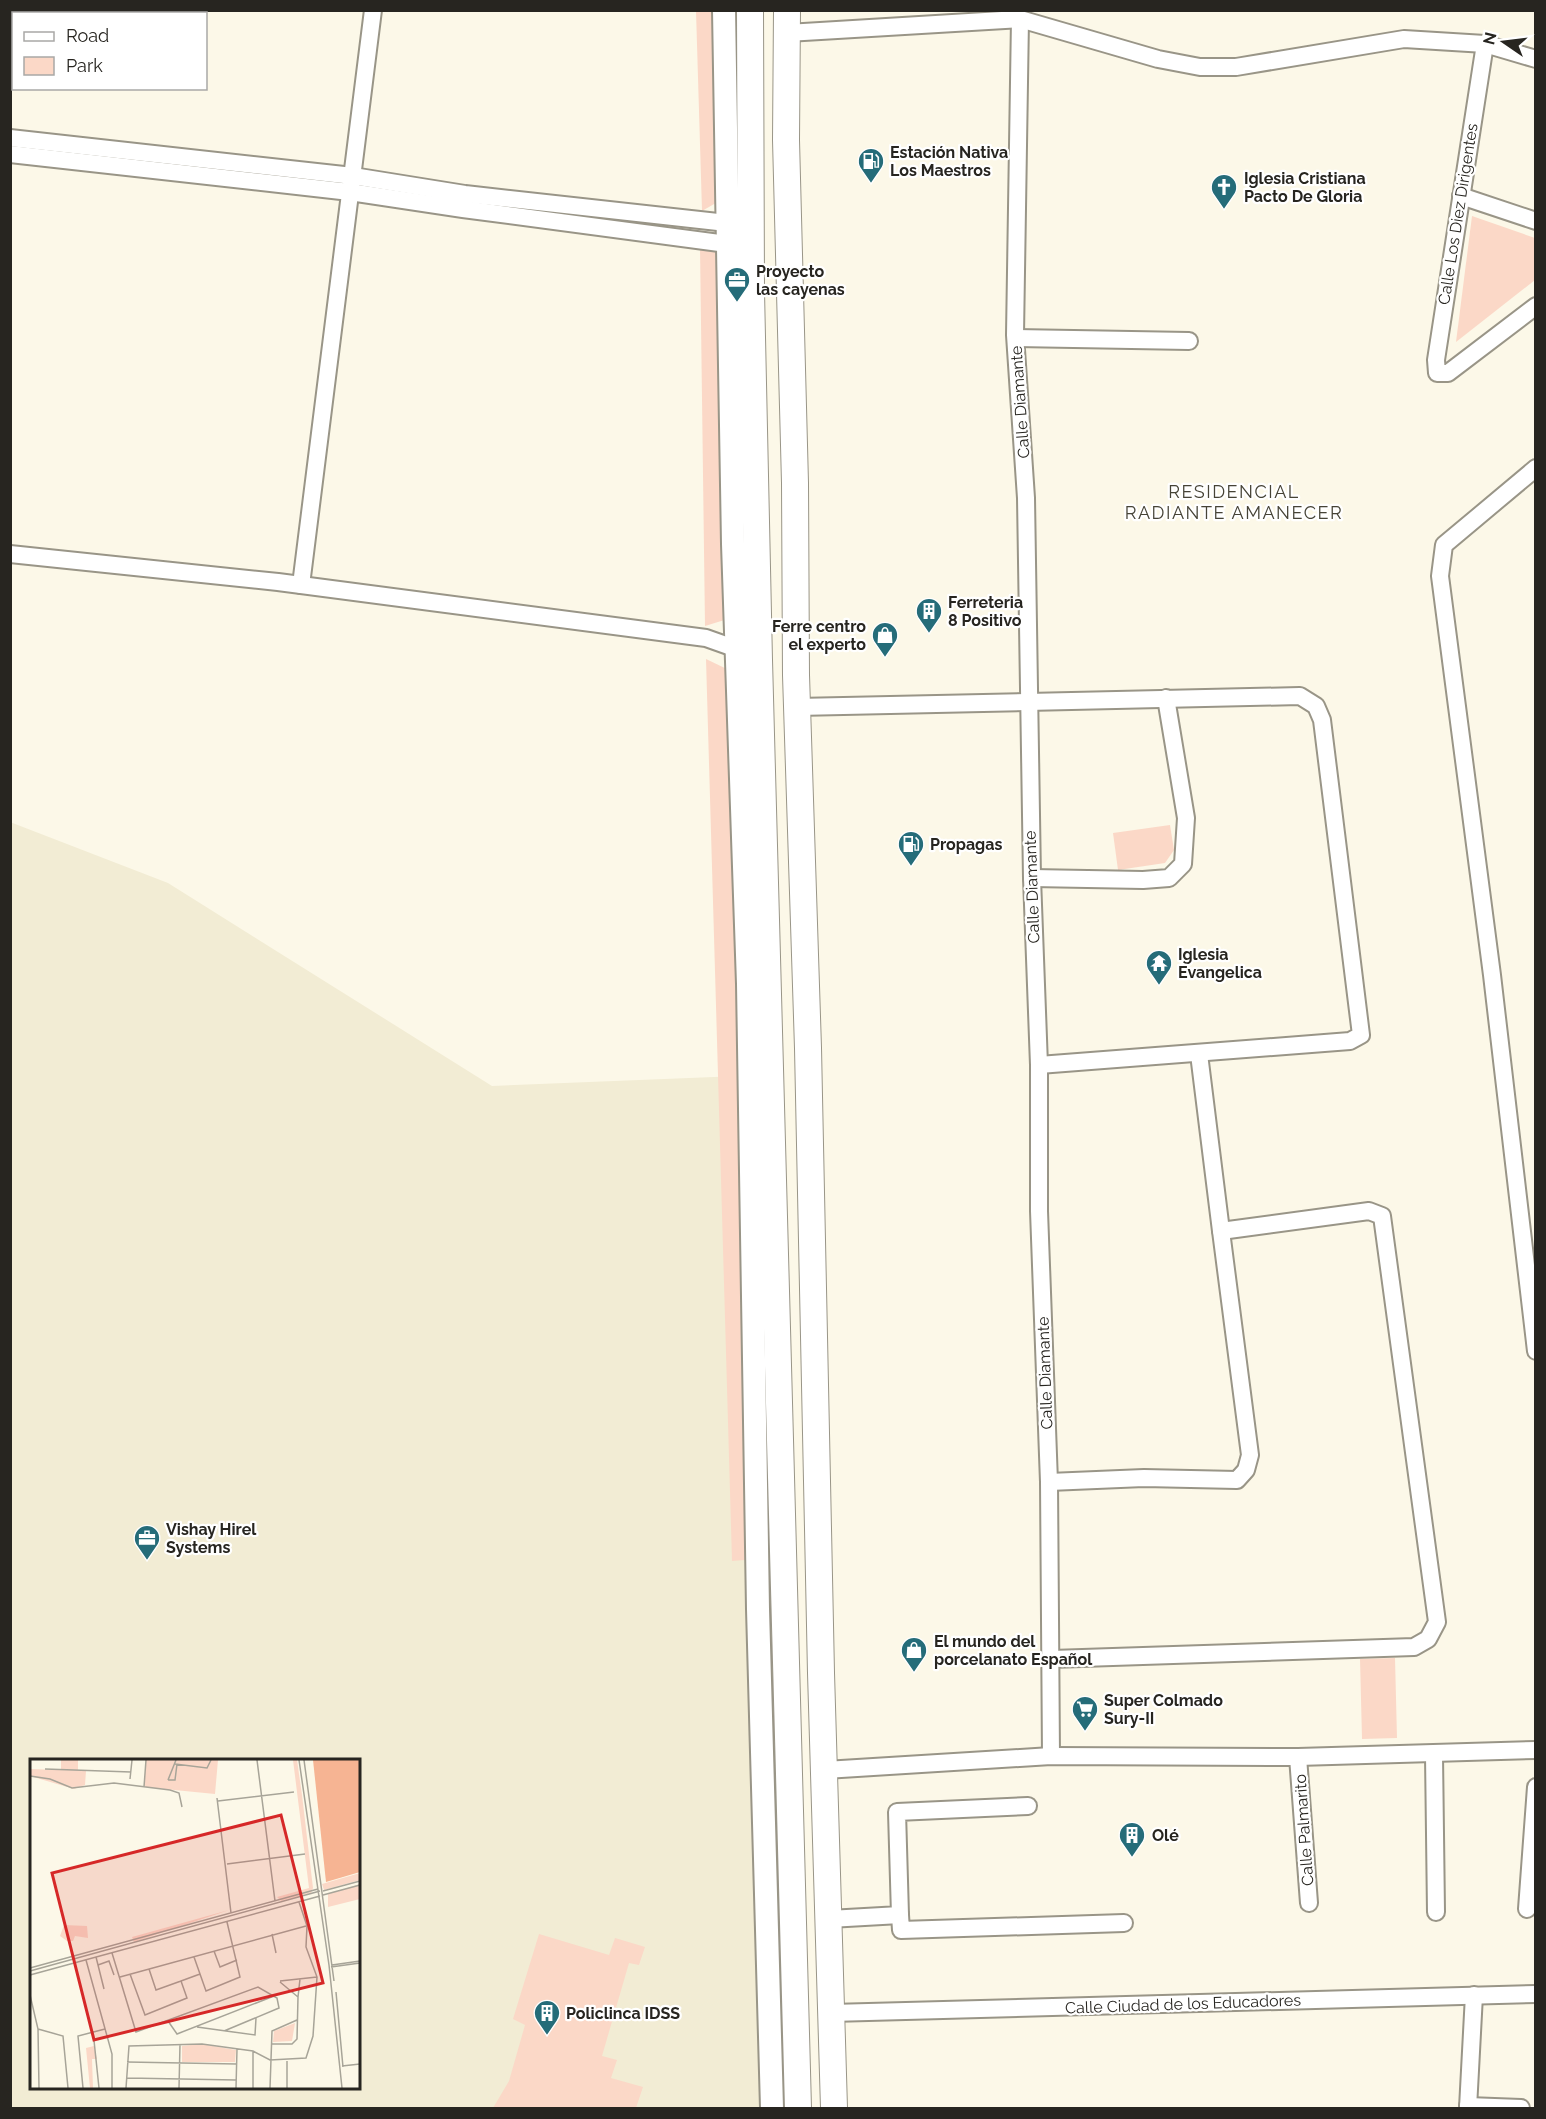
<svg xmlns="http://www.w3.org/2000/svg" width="1546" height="2119" viewBox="0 0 1546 2119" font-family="Raleway,sans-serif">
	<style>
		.built { fill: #f2ecd4; fill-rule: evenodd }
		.green { fill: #fbd8c7 }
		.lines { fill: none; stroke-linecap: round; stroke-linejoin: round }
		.street-casing { stroke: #999587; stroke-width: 20 }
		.secondary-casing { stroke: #999587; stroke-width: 26 }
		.primary-casing { stroke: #999587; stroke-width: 28 }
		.street { stroke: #fff; stroke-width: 16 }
		.secondary { stroke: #fff; stroke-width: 22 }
		.primary { stroke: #fff; stroke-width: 26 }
		.labels { text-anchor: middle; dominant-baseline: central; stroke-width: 4.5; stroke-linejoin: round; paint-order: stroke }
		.poi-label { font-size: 16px; font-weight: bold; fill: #272520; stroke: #fff; text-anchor: start }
		.street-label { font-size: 16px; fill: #272520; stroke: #fff }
		.neighbourhood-label { font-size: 18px; letter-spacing: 1.5px; fill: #464336; stroke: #fff }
		.inset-road { fill: none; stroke: #a7a498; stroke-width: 1.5 }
		.view { fill: #d62828; fill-opacity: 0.15; stroke: #d62828; stroke-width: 3 }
		.inset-edge { fill: none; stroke: #272520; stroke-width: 3 }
	</style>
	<rect width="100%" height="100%" fill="#fcf8e8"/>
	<path class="built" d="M 10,822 L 168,883 L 492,1086 L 765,1075 L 790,2108 L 11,2108 ZM 32,1760 L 358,1760 L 358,2088 L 32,2088 Z"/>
	<g class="green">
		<polygon points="696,11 744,11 747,185 702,211"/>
		<polygon points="1472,216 1535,238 1535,280 1456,342"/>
		<polygon points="700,247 752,258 757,610 705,626"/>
		<polygon points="706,659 731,671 782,1557 732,1561"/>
		<polygon points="1170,825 1174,850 1165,863 1118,870 1113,833"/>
		<polygon points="1395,1658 1397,1738 1362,1739 1360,1659"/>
		<polygon points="539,1934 609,1955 615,1938 645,1947 639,1965 629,1963 602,2056 617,2060 611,2078 643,2087 636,2108 493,2108 509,2081 525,2025 513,2019"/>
	</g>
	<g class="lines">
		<g class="street-casing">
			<g id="street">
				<polyline points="1020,19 1015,335 1026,498 1032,878 1039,1065 1039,1211 1049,1482 1051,1756"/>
				<polyline points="787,33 1020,19 1158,59 1200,67 1236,67 1404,39 1485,44 1536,59"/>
				<polyline points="1485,44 1436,360 1437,373 1448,373 1536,306"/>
				<polyline points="10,138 353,176 465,194 727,223"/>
				<polyline points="10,154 350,192 463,209 727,244"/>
				<polyline points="1461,196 1536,221"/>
				<polyline points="1016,338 1189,341"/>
				<polyline points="1536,468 1444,545 1440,576 1492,975 1536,1351"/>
				<polyline points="10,554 278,582 706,638 737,649"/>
				<polyline points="301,585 373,10"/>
				<polyline points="797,707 1300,696 1316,706 1322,720 1361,1035 1350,1041 1039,1065"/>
				<polyline points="1032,878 1143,880 1169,878 1183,864 1186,818 1166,698"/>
				<polyline points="1049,1482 1144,1478 1237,1480 1246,1470 1250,1455 1221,1231"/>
				<polyline points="1052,1659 1414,1647 1428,1639 1437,1622 1382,1216 1369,1211 1221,1231 1199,1054"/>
				<polyline points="1434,1755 1436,1912"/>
				<polyline points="1298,1757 1309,1903"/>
				<polyline points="825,1770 1051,1756 1298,1757 1536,1750"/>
				<polyline points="1527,1909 1536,1787"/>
				<polyline points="900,1915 901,1930 1124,1923"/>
				<polyline points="829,1919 900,1915 897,1812 1028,1806"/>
				<polyline points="831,2013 1536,1994"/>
				<polyline points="1468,2106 1521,2108"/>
				<polyline points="1468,2108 1474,1995"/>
			</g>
		</g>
		<g class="secondary-casing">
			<polyline id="secondary" points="724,10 733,544 748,984 758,1609 772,2108"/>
		</g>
		<g class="primary-casing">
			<g id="primary">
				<polyline points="750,10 751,291 759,660 798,2108"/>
				<polyline points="787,10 786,140 795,483 796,675 808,1048 821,1673 834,2108"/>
			</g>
		</g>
		<use href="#street" class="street"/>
		<use href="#secondary" class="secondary"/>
		<use href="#primary" class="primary"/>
	</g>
	<defs>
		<g id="fuel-pin" transform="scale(1.35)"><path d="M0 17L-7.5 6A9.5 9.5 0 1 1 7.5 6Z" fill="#256c79" stroke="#fff"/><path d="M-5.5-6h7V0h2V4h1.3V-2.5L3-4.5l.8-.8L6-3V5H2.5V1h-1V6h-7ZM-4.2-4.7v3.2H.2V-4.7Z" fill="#fff"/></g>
		<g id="church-pin" transform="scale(1.35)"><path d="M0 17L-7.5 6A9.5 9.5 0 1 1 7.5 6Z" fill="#256c79" stroke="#fff"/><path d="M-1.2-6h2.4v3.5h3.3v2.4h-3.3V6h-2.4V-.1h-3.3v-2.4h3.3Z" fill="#fff"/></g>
		<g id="office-pin" transform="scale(1.35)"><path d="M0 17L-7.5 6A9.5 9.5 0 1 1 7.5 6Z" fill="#256c79" stroke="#fff"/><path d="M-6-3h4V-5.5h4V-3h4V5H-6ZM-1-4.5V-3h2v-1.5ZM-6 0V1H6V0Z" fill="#fff"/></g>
		<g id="building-pin" transform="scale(1.35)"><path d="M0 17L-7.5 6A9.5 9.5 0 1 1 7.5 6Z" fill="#256c79" stroke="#fff"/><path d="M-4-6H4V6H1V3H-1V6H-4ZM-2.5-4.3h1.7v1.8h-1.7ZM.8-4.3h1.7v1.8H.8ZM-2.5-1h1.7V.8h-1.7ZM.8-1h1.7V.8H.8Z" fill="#fff"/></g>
		<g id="shop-pin" transform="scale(1.35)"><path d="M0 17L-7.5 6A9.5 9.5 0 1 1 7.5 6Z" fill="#256c79" stroke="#fff"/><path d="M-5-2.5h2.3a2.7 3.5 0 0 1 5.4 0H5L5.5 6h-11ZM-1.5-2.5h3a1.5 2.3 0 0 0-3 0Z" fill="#fff"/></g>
		<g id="temple-pin" transform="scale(1.35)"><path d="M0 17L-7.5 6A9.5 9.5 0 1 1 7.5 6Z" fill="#256c79" stroke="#fff"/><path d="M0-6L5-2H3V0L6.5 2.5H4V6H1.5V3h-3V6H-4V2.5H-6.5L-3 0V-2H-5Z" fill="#fff"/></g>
		<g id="supermarket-pin" transform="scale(1.35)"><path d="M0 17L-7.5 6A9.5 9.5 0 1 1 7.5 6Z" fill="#256c79" stroke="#fff"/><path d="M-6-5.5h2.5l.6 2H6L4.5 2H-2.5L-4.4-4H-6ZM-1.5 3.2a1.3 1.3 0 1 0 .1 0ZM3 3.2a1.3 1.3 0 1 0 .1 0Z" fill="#fff"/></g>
	</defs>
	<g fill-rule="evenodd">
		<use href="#fuel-pin" x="871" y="161"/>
		<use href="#church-pin" x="1224" y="187"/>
		<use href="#office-pin" x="737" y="280"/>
		<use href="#building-pin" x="929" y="611"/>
		<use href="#shop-pin" x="885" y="635"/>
		<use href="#fuel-pin" x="911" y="844"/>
		<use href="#temple-pin" x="1159" y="963"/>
		<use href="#office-pin" x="147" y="1538"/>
		<use href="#shop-pin" x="914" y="1650"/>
		<use href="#supermarket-pin" x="1085" y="1709"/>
		<use href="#building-pin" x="1132" y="1835"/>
		<use href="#building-pin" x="547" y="2013"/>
	</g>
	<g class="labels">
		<g class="poi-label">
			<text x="890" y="152">Estación Nativa<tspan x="890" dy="18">Los Maestros</tspan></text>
			<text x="1244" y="178">Iglesia Cristiana<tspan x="1244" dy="18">Pacto De Gloria</tspan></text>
			<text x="756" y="271">Proyecto<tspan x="756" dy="18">las cayenas</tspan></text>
			<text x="948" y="602">Ferreteria<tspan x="948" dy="18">8 Positivo</tspan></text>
			<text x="866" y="626" text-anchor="end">Ferre centro<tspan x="866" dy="18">el experto</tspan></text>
			<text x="930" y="844">Propagas</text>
			<text x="1178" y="954">Iglesia<tspan x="1178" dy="18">Evangelica</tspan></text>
			<text x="166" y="1529">Vishay Hirel<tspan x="166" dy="18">Systems</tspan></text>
			<text x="934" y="1641">El mundo del<tspan x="934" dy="18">porcelanato Español</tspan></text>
			<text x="1104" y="1700">Super Colmado<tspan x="1104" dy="18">Sury-II</tspan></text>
			<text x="1152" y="1835">Olé</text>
			<text x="566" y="2013">Policlinca IDSS</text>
		</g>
		<g class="street-label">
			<text transform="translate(1458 214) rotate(-81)">Calle Los Diez Dirigentes</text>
			<text transform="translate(1020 402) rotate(-94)">Calle Diamante</text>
			<text transform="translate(1032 887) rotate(-92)">Calle Diamante</text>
			<text transform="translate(1045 1373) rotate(-92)">Calle Diamante</text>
			<text transform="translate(1304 1830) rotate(-94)">Calle Palmarito</text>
			<text transform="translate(1183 2004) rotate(-2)">Calle Ciudad de los Educadores</text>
		</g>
		<g class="neighbourhood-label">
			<text x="1234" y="491">RESIDENCIAL<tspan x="1234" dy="21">RADIANTE AMANECER</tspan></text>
		</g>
	</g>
	<g transform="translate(30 1759)">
		<rect width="330" height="330" fill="#fcf8e8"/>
		<path d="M 31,1 L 48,1 L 48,11 L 56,12 L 55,26 L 44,30 L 0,17 L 0,10 L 31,11 ZM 116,1 L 188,1 L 185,35 L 114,28 ZM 263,1 L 267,1 L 272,36 L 283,129 L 281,134 L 251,142 L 247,138 L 279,129 ZM 330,114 L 330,121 L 294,131 L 292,125 ZM 330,125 L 330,140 L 298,148 L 298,135 ZM 199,151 L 104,183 L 102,178 ZM 34,166 L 57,167 L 58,179 L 45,177 L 43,182 L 37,182 L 30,177 ZM 265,264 L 262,282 L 243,283 L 244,272 ZM 171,285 L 206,291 L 205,303 L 152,303 L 152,287 ZM 64,287 L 67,300 L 62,300 L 63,329 L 60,329 L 56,289 Z" fill="#fbd8c7"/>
		<path d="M 283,1 L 330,1 L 330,113 L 296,123 Z" fill="#f6b493"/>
		<path class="inset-road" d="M 227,1 L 245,142M 269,1 L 299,206 L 312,329M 274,1 L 304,222M 145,5 L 177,9 L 181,1M 15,10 L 101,13M 0,17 L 20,20 L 42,29 L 84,24 L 140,31 L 149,34 L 152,48M 100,20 L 102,1M 138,21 L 145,21 L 147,5M 138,21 L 146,1M 114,28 L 116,1M 187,39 L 201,154M 188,42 L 264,33M 197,105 L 275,95M 293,132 L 330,122M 293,136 L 330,126M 242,175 L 246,194M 184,192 L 190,208 L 207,201M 82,194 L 106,273 L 228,228 L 247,239 L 249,249 L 194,272M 66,198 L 68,206 L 79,202 L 84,216M 164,198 L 176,232 L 210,218 L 197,163M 56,201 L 82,295 L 82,329M 68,206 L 74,230M 302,206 L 330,202M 301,208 L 330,204M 0,209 L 288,130M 119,210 L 126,231 L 151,222M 0,212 L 290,132M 100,215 L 115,256 L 157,239 L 151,222 L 170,215M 0,216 L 290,137M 90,218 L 276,167M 250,222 L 287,218M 306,233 L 313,308M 0,236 L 8,270 L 9,329M 268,238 L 270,220M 138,262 L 147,275 L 244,237M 167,268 L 225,276 L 226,259M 8,270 L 33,277 L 38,329M 63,272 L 69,329M 241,285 L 262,285 L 267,280 L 268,238 L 250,223M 97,303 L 207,305M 312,307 L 330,305M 97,319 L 206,321M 53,329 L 48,277 L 75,270M 96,329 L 99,287 L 172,285 L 223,292 L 240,301 L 276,299 L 283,277 L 287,218 L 276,188 L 277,167 L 269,143M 149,329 L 150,285M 206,329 L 207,290M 223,329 L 223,292M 240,329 L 242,272 L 267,261M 257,329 L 257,302"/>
		<path class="view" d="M 251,56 L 293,224 L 64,281 L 22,114 Z"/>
		<rect width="330" height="330" class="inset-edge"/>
	</g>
	<rect width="1546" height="2119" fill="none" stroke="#272520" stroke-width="24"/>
	<rect x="12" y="12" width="195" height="78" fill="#ffffff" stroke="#a9a8a6" stroke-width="1.5"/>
	<rect x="24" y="32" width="30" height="9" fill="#ffffff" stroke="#a9a8a6" stroke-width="1.5"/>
	<text x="66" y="42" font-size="18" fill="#272520">Road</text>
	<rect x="24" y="57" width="30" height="18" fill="#fbd8c7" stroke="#a9a8a6" stroke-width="1.5"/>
	<text x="66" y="72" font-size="18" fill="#272520">Park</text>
	<g transform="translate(1504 42) rotate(284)" stroke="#ffffff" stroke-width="4.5" paint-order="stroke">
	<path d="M0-4.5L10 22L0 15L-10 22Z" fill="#272520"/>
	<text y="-9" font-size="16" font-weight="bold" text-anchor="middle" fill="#272520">N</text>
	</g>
</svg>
